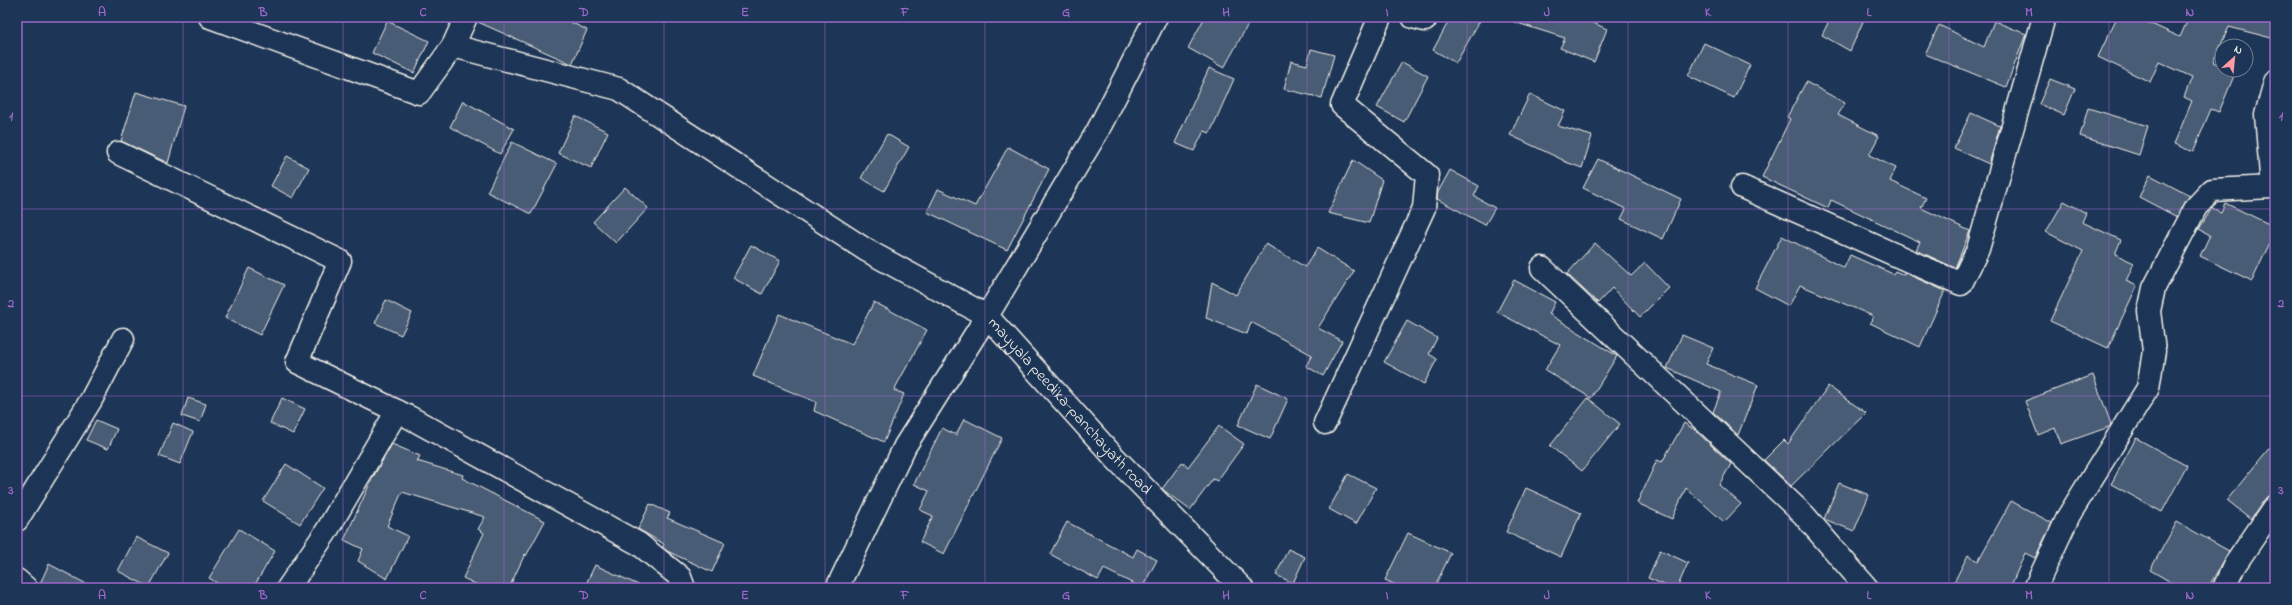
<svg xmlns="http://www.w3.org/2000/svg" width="2292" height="605" viewBox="0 0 2292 605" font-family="'Indie Flower',sans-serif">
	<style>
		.building { fill: #485b74; stroke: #f4f1e8 }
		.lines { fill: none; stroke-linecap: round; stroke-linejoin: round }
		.minor-casing { stroke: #f4f1e8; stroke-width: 25 }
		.major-casing { stroke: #f4f1e8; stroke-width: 25 }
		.minor { stroke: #1d3557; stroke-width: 22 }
		.major { stroke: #1d3557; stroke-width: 22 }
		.grid { fill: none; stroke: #9f67cb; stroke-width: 1; stroke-opacity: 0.55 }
		.labels { text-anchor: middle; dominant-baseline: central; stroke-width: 3; stroke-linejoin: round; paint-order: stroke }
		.street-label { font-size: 16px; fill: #f4f1e8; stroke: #1d3557 }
		.neatline { fill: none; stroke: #9f67cb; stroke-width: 1.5 }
		.grid-label { font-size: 13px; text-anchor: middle; font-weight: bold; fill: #9f67cb }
	</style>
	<rect width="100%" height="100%" fill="#1d3557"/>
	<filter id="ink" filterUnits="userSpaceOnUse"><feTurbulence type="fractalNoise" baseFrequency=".025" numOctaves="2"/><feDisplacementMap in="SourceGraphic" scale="8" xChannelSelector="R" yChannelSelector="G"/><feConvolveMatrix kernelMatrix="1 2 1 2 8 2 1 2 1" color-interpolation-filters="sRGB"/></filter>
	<g filter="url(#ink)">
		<g class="building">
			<polygon points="478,17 560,17 587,30 572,64 478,22"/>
			<polygon points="1205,17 1252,17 1224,68 1188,48"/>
			<polygon points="1451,17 1482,17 1456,63 1433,50"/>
			<polygon points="1512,17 1580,17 1607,29 1594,62 1560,48 1565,38 1511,21"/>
			<polygon points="1831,17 1865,17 1850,51 1822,35"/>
			<polygon points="2117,17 2136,17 2180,37 2189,17 2275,17 2275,39 2229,27 2213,62 2222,66 2222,70 2236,71 2219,112 2211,109 2193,152 2174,144 2192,101 2184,97 2192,77 2159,62 2150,82 2098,57"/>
			<polygon points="387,21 429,41 414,73 372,53"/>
			<polygon points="1994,21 2026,34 2006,87 1925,54 1939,25 1984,47"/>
			<polygon points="1704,43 1750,65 1734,98 1688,76"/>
			<polygon points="1311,49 1334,55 1322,98 1284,89 1291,61 1307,65"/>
			<polygon points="1402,62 1428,76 1404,122 1377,107"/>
			<polygon points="1209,68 1234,79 1210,133 1204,131 1194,151 1175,143"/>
			<polygon points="2050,79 2075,89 2064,115 2039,104"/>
			<polygon points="1806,82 1845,103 1838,115 1879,136 1869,155 1896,168 1890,181 1926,198 1921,208 1970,231 1955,268 1916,250 1920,242 1831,200 1828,208 1762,177 1790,119 1787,117"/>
			<polygon points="136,92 184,106 168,163 121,141"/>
			<polygon points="1530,94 1565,111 1558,126 1592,136 1582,168 1563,161 1563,160 1510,135"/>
			<polygon points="463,101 514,129 500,154 450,127"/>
			<polygon points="2088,108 2148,126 2139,155 2080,136"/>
			<polygon points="1971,113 2000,126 1989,164 1954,148"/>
			<polygon points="575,116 608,132 591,168 558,153"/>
			<polygon points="887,134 909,147 884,191 861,178"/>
			<polygon points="512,142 557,164 531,214 487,192"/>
			<polygon points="1008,147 1049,169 1007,250 927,212 938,189 975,206"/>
			<polygon points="287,156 309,168 293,198 271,186"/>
			<polygon points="1598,159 1681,199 1663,239 1621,219 1626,209 1583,188"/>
			<polygon points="1353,160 1382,180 1369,223 1328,213"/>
			<polygon points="1450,170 1479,186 1474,196 1495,208 1485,225 1437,199 1438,192"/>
			<polygon points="2150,175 2190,196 2177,217 2139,197"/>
			<polygon points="625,187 648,208 616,243 593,222"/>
			<polygon points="2064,201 2086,213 2082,222 2121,240 2115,254 2134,263 2126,281 2137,286 2108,348 2050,321 2083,251 2046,232"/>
			<polygon points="2225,203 2275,227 2275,232 2252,281 2200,256 2210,235 2199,229 2212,208 2221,212"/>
			<polygon points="1782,236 1844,268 1850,255 1893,274 1895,271 1904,275 1905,273 1945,291 1920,347 1870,323 1873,316 1800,285 1789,306 1755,288"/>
			<polygon points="1595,243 1631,276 1645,263 1669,288 1640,317 1612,288 1598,303 1567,274"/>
			<polygon points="1266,244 1305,267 1317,248 1354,271 1318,328 1342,341 1323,376 1306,366 1312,355 1251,322 1247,334 1206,318 1212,282 1236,295"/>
			<polygon points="751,245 780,261 762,294 733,278"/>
			<polygon points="249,268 284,285 260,335 225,318"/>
			<polygon points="1514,280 1555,302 1549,314 1617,356 1591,398 1545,370 1560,345 1497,312"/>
			<polygon points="386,300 412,313 401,335 375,323"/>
			<polygon points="874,302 927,330 894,390 904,394 884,442 814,411 816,402 753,376 779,314 852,344"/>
			<polygon points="1407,321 1437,338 1429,354 1437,359 1424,384 1384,362"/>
			<polygon points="1682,335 1713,348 1706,364 1758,385 1738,435 1713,412 1721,392 1667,368"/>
			<polygon points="2093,375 2111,424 2109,427 2061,444 2055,428 2038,435 2025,401"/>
			<polygon points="1257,384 1288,399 1270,439 1238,425"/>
			<polygon points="1828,386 1866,413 1791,486 1764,460 1784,440 1788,444"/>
			<polygon points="188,398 206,404 200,422 182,416"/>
			<polygon points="282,398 305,409 293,434 270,423"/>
			<polygon points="1588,398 1620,424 1582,471 1550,446"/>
			<polygon points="964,419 1002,438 944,554 920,542 933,516 920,510 929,491 914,484 942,428 956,435"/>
			<polygon points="96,420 117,429 108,449 86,440"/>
			<polygon points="173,423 193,432 180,464 159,456"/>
			<polygon points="1684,423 1695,430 1731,464 1719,485 1741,504 1724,522 1686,488 1672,519 1637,503 1657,460 1662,462"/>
			<polygon points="1219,426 1244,444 1217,481 1213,479 1190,510 1162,489 1182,462 1188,467"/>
			<polygon points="2136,438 2187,466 2162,512 2111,484"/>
			<polygon points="2275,441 2275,492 2265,499 2251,519 2227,500"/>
			<polygon points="392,444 420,456 417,461 463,475 462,478 545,521 526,556 525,554 509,588 484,588 463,578 484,533 478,529 485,517 402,492 387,526 408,536 387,579 358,561 363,549 344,540 372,479"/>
			<polygon points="286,464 323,488 300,524 263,501"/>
			<polygon points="1348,474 1376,488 1356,524 1329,509"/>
			<polygon points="1839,483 1869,495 1854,531 1824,519"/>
			<polygon points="1526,488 1581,513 1561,557 1506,532"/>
			<polygon points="2011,501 2052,523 2035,558 2025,553 2010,588 1951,588 1968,555 1978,561"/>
			<polygon points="650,504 670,513 667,518 725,543 712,572 667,551 663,547 664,544 638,529"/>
			<polygon points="1067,522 1133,557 1137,549 1157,560 1142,588 1104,569 1098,580 1050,554"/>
			<polygon points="2177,522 2229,551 2208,588 2181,588 2150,570"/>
			<polygon points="239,529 275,551 253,588 225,588 209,578"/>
			<polygon points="1408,533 1451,553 1434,588 1403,588 1385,580"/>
			<polygon points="136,537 168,553 149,587 118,571"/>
			<polygon points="1288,549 1305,557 1293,583 1276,575"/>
			<polygon points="1660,550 1688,563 1677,588 1671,588 1648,578"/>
			<polygon points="49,564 94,588 38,588"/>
			<polygon points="595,565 645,588 584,588"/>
		</g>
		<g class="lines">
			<g class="minor-casing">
				<g id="minor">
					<polyline points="210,17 419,93 453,46 466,17"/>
					<path id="s1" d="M 1156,17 L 1097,132 L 987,316 L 1115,458 L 1242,588"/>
					<polyline points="1413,17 1425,20 1426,17"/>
					<polyline points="453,46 619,89 866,250 987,316 905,446 837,588"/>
					<polyline points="118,153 340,261 297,362 409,417 639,544 680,577 684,588"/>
					<polyline points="1742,187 1961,284 1978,249 2044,17"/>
					<polyline points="1542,268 1804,515 1867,588"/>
					<polyline points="1325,423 1424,208 1427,175 1342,105 1380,17"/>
					<polyline points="17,520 91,400 123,339"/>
					<polyline points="17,580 26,588"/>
					<polyline points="288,588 326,532 397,411"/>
					<polyline points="2035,588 2069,515 2148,388 2154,351 2149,311 2154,288 2196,207 2212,190 2272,187 2266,115 2275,82"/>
				</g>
			</g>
			<g class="major-casing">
				<polyline id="major" points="2224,588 2234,566 2275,506"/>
			</g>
			<use href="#minor" class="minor"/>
			<use href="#major" class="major"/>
		</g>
	</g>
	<path class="grid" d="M 183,17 L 183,588M 343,17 L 343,588M 504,17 L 504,588M 664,17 L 664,588M 825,17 L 825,588M 985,17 L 985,588M 1146,17 L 1146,588M 1307,17 L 1307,588M 1467,17 L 1467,588M 1628,17 L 1628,588M 1788,17 L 1788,588M 1949,17 L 1949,588M 2109,17 L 2109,588M 17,209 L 2275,209M 17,396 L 2275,396"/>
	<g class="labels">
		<g class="street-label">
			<text stroke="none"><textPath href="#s1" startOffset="466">mayyala peedika-panchayath road</textPath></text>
		</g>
	</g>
	<rect width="2292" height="605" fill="none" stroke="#1d3557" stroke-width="44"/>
	<g transform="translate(2234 58) rotate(27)"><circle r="19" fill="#1d3557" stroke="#738091"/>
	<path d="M0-3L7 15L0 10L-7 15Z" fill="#ff9aa2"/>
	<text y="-6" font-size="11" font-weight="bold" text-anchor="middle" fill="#f4f1e8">N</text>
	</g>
	<rect x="22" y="22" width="2248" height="561" class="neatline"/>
	<g class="grid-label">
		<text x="102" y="16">A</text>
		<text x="263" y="16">B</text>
		<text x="423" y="16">C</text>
		<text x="584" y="16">D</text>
		<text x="745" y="16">E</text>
		<text x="905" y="16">F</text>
		<text x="1066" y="16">G</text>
		<text x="1226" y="16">H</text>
		<text x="1387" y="16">I</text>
		<text x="1547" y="16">J</text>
		<text x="1708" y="16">K</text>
		<text x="1869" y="16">L</text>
		<text x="2029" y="16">M</text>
		<text x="2190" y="16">N</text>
		<text x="11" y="120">1</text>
		<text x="2281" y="120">1</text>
		<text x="11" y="307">2</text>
		<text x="2281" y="307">2</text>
		<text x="11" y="494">3</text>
		<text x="2281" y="494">3</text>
		<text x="102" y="599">A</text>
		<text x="263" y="599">B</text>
		<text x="423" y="599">C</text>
		<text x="584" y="599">D</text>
		<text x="745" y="599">E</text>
		<text x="905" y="599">F</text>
		<text x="1066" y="599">G</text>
		<text x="1226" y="599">H</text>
		<text x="1387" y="599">I</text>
		<text x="1547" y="599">J</text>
		<text x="1708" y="599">K</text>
		<text x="1869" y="599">L</text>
		<text x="2029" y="599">M</text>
		<text x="2190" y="599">N</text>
	</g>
</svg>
